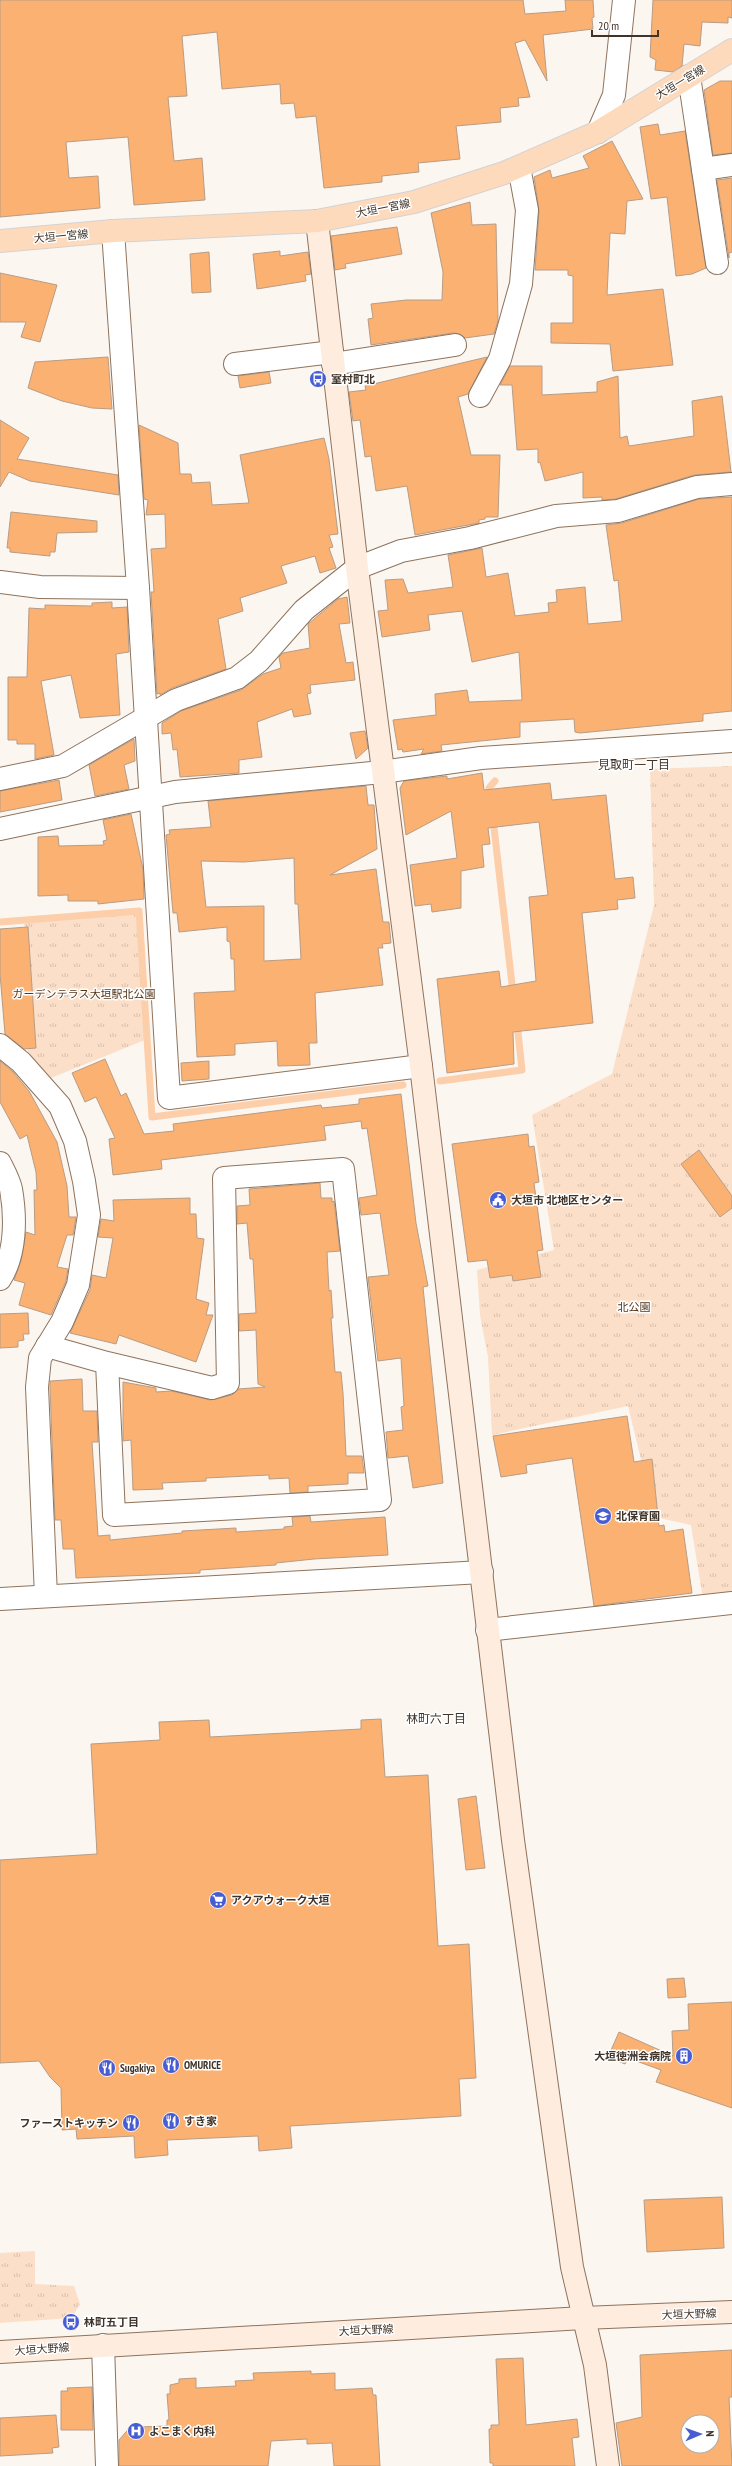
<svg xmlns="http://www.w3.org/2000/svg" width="732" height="2466" viewBox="0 0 732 2466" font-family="'PT Sans Narrow','Noto Sans JP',sans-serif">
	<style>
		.park { fill: url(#park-tufts) }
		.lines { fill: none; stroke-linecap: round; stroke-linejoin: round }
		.stream { stroke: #fccfaa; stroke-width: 7 }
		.building { fill: #fab171; stroke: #b99c85; fill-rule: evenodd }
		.street-casing { stroke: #8e735d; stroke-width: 24 }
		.secondary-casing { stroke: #8e735d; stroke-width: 24 }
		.primary-casing { stroke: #d5d2d0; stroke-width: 24 }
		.street { stroke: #fff; stroke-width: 22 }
		.secondary { stroke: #feecde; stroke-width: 22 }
		.primary { stroke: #fddabc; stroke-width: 22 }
		.labels { text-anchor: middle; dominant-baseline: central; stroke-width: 3; stroke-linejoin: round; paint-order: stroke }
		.street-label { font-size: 11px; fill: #40342a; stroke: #fff }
		.poi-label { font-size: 11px; font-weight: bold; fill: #40342a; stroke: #fff; text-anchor: start }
		.park-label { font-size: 11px; fill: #54361b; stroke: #fff }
		.neighbourhood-label { font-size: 12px; fill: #40342a; stroke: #fff }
	</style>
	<defs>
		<pattern id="park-tufts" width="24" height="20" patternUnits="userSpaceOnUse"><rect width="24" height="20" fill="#fcdfc8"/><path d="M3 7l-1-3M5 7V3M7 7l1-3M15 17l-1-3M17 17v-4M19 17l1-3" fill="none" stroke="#d9c0ac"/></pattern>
	</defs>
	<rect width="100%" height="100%" fill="#fcf6f1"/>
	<g class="park">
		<polygon points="732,766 732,1596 703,1599 691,1525 655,1517 628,1406 492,1435 488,1357 480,1315 477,1270 554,1250 532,1115 612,1074 654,905 650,769"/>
		<polygon points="136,914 145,1040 46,1080 28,1057 24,918"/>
		<polygon points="35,2251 35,2284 74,2286 80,2304 72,2318 0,2323 0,2253"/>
	</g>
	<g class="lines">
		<g class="stream">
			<polyline points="490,799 489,788 495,781"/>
			<polyline points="493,819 513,993"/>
			<polyline points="0,922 139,911 152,1117 403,1085"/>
			<polyline points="440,1081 522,1070 517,1023"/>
		</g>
	</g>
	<g class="building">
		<polygon points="0,0 523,0 525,14 566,11 565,0 593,0 594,17 592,18 593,29 543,35 547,81 525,40 515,43 530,97 518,98 519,106 500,108 501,122 456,126 460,159 418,163 419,172 382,176 382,182 324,188 316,116 296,118 294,103 281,104 280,84 222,89 217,32 182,36 187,96 168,97 174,161 202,158 205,200 134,205 128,137 66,142 69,178 98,176 100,208 0,217"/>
		<polygon points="653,0 732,0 732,18 728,17 728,23 702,22 700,46 684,44 682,66 673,72 655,70 656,60 650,57"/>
		<polygon points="720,81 732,81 732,153 713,155 704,90"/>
		<polygon points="658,124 660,135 685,131 706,268 692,274 676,276 667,197 651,199 640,127"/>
		<polygon points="612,141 643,199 627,201 625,234 610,233 607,295 663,289 673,365 613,371 610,344 551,343 551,323 573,323 573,276 568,275 568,270 535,270 539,211 534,177 550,170 552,178 589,168 583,156"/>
		<polygon points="732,178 732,252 729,253 729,258 717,180"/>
		<polygon points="470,202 472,225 496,224 498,321 494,334 465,338 460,334 453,333 371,345 368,319 373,318 371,304 406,300 442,300 443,272 431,213"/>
		<polygon points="397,227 402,254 345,264 346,268 335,270 331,236"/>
		<polygon points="280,251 280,256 308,252 311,274 305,275 306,281 257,289 253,254"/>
		<polygon points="209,252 211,292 192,293 190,254"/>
		<polygon points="0,273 57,285 40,342 21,337 26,322 0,322"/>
		<polygon points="108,357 112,409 92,408 62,401 28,388 35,362"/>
		<polygon points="487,357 468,394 458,397 471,455 500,455 498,517 485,517 485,519 479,520 479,523 415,535 407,486 376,491 371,456 365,457 360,420 353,421 349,392 366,390 365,386"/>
		<polygon points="510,366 542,366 542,395 597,392 597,382 618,376 620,438 627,436 629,446 694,436 692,401 722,396 731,472 694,475 616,499 602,500 602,497 583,498 583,472 545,481 540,462 538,463 538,449 517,450 512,385 500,385"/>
		<polygon points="269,372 271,383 240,388 238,376"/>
		<polygon points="0,420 29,438 17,459 118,475 119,495 30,481 9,472 0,487"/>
		<polygon points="139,425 178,443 180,474 191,474 192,483 210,482 212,505 249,503 240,455 324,438 329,459 338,534 329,535 333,547 329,548 336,568 320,573 315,556 281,566 287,583 240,598 243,611 218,619 226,669 172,688 160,695 160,693 157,694 151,592 154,592 151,549 166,548 165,514 146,515 148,500 144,499"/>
		<polygon points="732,497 732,711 703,714 703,721 580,733 575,732 574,719 524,722 520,722 520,737 441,745 442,751 421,754 424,749 403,752 402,749 398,750 393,720 436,715 435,694 467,690 469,702 522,700 519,652 472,662 462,611 428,615 430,630 382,637 378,611 388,610 385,580 403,579 408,593 453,587 448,555 482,548 486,577 508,573 515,616 549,612 548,603 557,602 556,590 585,587 588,624 622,621 618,580 614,581 606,525 622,523 699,499"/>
		<polygon points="11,512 97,521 97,532 57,533 55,552 50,552 50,556 10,552 10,548 7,548"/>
		<polygon points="347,597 350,623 339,624 346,663 353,662 355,680 310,685 311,693 307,694 311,714 294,717 292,709 257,722 262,757 239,760 239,773 180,777 177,749 173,750 171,733 162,734 162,723 181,711 241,690 263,674 281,668 279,657 283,653 310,648 308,624 338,599"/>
		<polygon points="112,602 112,608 127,607 129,652 116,654 120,715 80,718 71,675 41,681 54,755 35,759 35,744 17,744 17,740 8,740 8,677 27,677 29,608 45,609 45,605 92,606 92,603"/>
		<polygon points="365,731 368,748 356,759 350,733"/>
		<polygon points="134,739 135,761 124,765 129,789 95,796 89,765"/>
		<polygon points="482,773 484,790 550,783 552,800 606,795 615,879 633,877 635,898 617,900 618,909 582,913 593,1023 513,1032 514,1064 447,1073 437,979 499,971 501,987 536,981 529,897 548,895 539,822 488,828 490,844 482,845 484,867 461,871 461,908 432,912 431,904 415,906 410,865 457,858 451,811 406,835 400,788 404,781 447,776 447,779"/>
		<polygon points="59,780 62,800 0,812 0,791"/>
		<path d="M 366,786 L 368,805 L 374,805 L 377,849 L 330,875 L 376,869 L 383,922 L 389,922 L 391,943 L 382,944 L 383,948 L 378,948 L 383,985 L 315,993 L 317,1043 L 309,1043 L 310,1065 L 278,1066 L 277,1041 L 235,1044 L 235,1055 L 197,1057 L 194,993 L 235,991 L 234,959 L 231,959 L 230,942 L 227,941 L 227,927 L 179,932 L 177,913 L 173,913 L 166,835 L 170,834 L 169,830 L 211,827 L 208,801 ZM 294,858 L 295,904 L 298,904 L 301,959 L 264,961 L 264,906 L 206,907 L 201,861 L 244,862 Z"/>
		<polygon points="131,814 143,869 144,899 98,904 98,901 68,901 68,895 38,896 38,837 58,836 59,846 104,845 103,841 107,840 103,820"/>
		<polygon points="28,927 36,1048 24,1049 5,1034 0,974 0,929"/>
		<polygon points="105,1059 121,1096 126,1093 144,1134 174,1131 173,1124 321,1105 322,1108 359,1104 359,1099 401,1094 416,1223 428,1286 423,1287 443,1483 413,1488 408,1456 388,1458 386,1432 403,1430 401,1407 404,1406 401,1358 378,1361 368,1277 389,1275 380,1213 361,1215 359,1198 377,1195 367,1128 362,1129 361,1121 324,1126 326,1140 161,1160 162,1169 113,1175 109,1139 115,1138 96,1097 85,1102 72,1073"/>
		<polygon points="0,1061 12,1071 29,1091 57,1142 67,1186 69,1217 76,1217 73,1235 67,1235 57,1267 68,1269 66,1281 51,1315 19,1305 25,1283 14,1280 21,1261 26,1232 35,1235 34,1190 37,1190 36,1172 27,1135 20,1139 0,1102"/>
		<polygon points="209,1061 209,1079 182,1081 181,1063"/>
		<polygon points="528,1134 529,1147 534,1146 539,1182 534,1183 543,1250 537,1251 541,1277 513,1281 512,1275 490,1278 487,1260 468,1262 452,1144"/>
		<polygon points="699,1150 732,1196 732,1208 720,1217 681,1164"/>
		<polygon points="320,1183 321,1198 332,1198 332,1202 334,1201 340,1251 327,1252 329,1291 331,1290 333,1318 331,1318 335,1372 341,1372 343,1393 346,1456 362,1456 364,1473 348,1473 348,1484 308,1486 308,1492 290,1493 289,1478 269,1479 269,1475 206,1478 206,1481 162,1483 163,1489 133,1490 131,1440 123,1441 123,1382 156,1388 156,1392 172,1391 210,1400 232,1395 238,1389 265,1387 258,1384 256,1330 239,1331 239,1314 256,1313 253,1259 250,1259 247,1223 237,1224 237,1206 250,1205 249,1189"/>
		<polygon points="190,1198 190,1214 196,1214 197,1238 204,1239 196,1299 209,1303 206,1315 213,1315 196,1362 119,1335 116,1344 70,1333 90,1290 92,1275 106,1278 113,1238 98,1237 101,1219 114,1221 113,1200"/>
		<polygon points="28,1313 29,1334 23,1334 24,1340 18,1341 18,1347 0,1348 0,1314"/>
		<polygon points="82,1379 83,1411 97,1411 98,1442 92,1442 98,1536 110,1535 110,1540 182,1533 182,1531 236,1528 236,1532 284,1529 284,1527 293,1526 292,1517 310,1516 311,1522 385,1517 388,1555 314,1559 276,1563 276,1565 200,1570 200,1573 76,1578 74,1549 63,1549 61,1520 55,1520 50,1387 50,1381"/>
		<polygon points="627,1416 634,1462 652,1459 659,1526 664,1525 665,1532 683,1529 692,1593 594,1606 572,1458 526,1465 527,1473 501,1477 493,1436"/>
		<polygon points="381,1719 385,1777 428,1775 438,1946 469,1944 476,2078 459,2079 461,2116 290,2126 292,2148 259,2151 258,2136 167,2140 168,2155 135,2158 134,2136 77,2139 76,2129 62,2130 61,2088 50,2077 39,2061 0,2063 0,1860 97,1854 91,1744 160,1740 159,1722 209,1720 210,1737 361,1729 361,1720"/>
		<polygon points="476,1796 485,1868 466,1870 458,1799"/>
		<polygon points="684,1978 686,1997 668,1998 667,1979"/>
		<polygon points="732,2002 732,2108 656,2082 661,2070 628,2058 625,2064 608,2057 619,2032 673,2056 672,2031 689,2030 688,2004"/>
		<polygon points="722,2197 724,2248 647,2252 644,2200"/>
		<path d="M 732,2350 L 732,2397 L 729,2397 L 732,2466 L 622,2466 L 616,2423 L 642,2417 L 640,2355 ZM 688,2422 L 712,2422 L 712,2446 L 688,2446 Z"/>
		<polygon points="523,2358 526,2425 577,2419 579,2437 572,2438 575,2466 493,2466 493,2463 490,2463 489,2429 491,2429 491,2425 499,2425 496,2359"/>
		<polygon points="311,2371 311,2374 335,2373 335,2390 372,2388 373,2395 376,2395 380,2466 334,2466 332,2443 307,2444 307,2439 271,2441 268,2466 119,2466 119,2440 132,2425 139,2427 167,2426 167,2420 169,2420 167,2394 170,2394 170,2385 179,2383 179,2379 196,2378 196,2388 236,2386 235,2381 254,2380 253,2373"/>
		<polygon points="92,2387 93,2430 61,2430 61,2391 68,2391 67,2388"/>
		<polygon points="56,2415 59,2447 52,2448 53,2453 0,2456 0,2418"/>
	</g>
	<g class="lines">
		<g class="street-casing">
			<g id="street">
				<polyline points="689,76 717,263"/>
				<polyline points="598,132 614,95 624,0"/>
				<polyline points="703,169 732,165"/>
				<polyline points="113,231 138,588 169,1098 421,1066"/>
				<polyline points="235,364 332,352"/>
				<polyline points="333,364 455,345"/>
				<polyline points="480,396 500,359 521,284 527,210 519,167"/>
				<polyline points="0,582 40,587 138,588"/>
				<polyline points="0,779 63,766 176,700 237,678 259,661 304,610 357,568 401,551 470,538 556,516 618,511 697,487 732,484"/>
				<polyline points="0,829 175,792 382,772 481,758 732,741"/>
				<polyline points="0,1045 21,1062 60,1106 75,1141 84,1181 89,1215 78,1285 62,1322 40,1358 37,1387 46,1596"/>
				<path d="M 0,1163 C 4,1171 9,1180 11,1189 C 16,1218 16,1254 0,1279"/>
				<polyline points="47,1346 107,1363 212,1388 228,1383 224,1178 343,1169 380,1500 114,1515 107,1363"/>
				<polyline points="0,1599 482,1572"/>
				<polyline points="487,1630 732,1603"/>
				<polyline points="103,2345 107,2466"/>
			</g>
		</g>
		<g class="secondary-casing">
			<g id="secondary">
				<polyline points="317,221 357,568 421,1066 513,1840 572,2267 595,2365 608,2466"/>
				<polyline points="0,2352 583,2318 732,2312"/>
			</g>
		</g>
		<g class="primary-casing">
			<polyline id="primary" points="0,241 113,231 317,221 414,202 504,173 598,132 732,50"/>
		</g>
		<use href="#street" class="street"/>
		<use href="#secondary" class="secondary"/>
		<use href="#primary" class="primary"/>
	</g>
	<defs>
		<g id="bus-disc" transform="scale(0.9)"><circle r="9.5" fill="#475dd1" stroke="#fff"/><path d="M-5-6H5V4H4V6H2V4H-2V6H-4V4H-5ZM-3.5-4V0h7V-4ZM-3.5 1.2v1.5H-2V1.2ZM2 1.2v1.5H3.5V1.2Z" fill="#fff"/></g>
		<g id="civic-disc" transform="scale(0.9)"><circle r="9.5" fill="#475dd1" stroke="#fff"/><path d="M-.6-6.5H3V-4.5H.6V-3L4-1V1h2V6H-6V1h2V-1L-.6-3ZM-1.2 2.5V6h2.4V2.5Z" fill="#fff"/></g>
		<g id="school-disc" transform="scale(0.9)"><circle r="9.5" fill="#475dd1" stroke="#fff"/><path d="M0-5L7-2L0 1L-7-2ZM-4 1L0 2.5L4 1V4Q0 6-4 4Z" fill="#fff"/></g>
		<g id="supermarket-disc" transform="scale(0.9)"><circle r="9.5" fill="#475dd1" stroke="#fff"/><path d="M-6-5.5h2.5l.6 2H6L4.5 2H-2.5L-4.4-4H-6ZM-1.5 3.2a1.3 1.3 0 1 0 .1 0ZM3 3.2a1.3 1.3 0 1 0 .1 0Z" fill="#fff"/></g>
		<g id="building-disc" transform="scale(0.9)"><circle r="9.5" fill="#475dd1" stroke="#fff"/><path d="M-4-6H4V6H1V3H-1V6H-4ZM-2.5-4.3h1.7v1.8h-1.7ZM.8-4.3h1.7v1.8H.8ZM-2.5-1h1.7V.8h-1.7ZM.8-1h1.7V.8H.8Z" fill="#fff"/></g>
		<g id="restaurant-disc" transform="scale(0.9)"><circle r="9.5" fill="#475dd1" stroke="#fff"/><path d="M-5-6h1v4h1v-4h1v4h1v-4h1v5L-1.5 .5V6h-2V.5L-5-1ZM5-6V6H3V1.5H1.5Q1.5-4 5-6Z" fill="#fff"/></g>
		<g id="hospital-disc" transform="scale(0.9)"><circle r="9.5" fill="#475dd1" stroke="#fff"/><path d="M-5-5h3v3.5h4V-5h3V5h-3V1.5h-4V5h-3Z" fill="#fff"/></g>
	</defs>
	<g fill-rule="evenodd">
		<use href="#bus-disc" x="318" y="379"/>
		<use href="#civic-disc" x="498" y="1200"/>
		<use href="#school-disc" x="603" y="1516"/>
		<use href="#supermarket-disc" x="218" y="1900"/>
		<use href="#building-disc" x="684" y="2056"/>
		<use href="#restaurant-disc" x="171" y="2065"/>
		<use href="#restaurant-disc" x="107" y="2068"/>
		<use href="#restaurant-disc" x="171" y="2121"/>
		<use href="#restaurant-disc" x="131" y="2123"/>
		<use href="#bus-disc" x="71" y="2322"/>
		<use href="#hospital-disc" x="136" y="2431"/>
	</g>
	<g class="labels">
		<g class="street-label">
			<text transform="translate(680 82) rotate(-31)">大垣一宮線</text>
			<text transform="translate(383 208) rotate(-11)">大垣一宮線</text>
			<text transform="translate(61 236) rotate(-5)">大垣一宮線</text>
			<text transform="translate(689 2314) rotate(-2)">大垣大野線</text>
			<text transform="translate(366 2330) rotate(-3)">大垣大野線</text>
			<text transform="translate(42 2349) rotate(-4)">大垣大野線</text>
		</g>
		<g class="poi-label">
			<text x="331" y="379">室村町北</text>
			<text x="511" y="1200">大垣市 北地区センター</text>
			<text x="616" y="1516">北保育園</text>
			<text x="231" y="1900">アクアウォーク大垣</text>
			<text x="671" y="2056" text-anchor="end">大垣徳洲会病院</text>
			<text x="184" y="2065">OMURICE</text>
			<text x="120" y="2068">Sugakiya</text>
			<text x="184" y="2121">すき家</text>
			<text x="118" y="2123" text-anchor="end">ファーストキッチン</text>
			<text x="84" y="2322">林町五丁目</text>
			<text x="149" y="2431">よこまく内科</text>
		</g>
		<g class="park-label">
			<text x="84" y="994">ガーデンテラス大垣駅北公園</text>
			<text x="634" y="1307">北公園</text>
		</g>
		<g class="neighbourhood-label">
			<text x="634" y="764">見取町一丁目</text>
			<text x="436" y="1718">林町六丁目</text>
		</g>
	</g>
	<g transform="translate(700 2434) rotate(88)"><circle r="19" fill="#ffffff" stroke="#b3aeaa"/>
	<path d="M0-3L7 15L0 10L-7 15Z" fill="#475dd1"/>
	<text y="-6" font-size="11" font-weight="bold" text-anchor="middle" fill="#40342a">N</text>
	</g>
	<path d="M592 30v6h66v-6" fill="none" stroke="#40342a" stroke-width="2"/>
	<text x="598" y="30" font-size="12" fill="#40342a" stroke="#ffffff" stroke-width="3" paint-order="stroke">20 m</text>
</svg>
